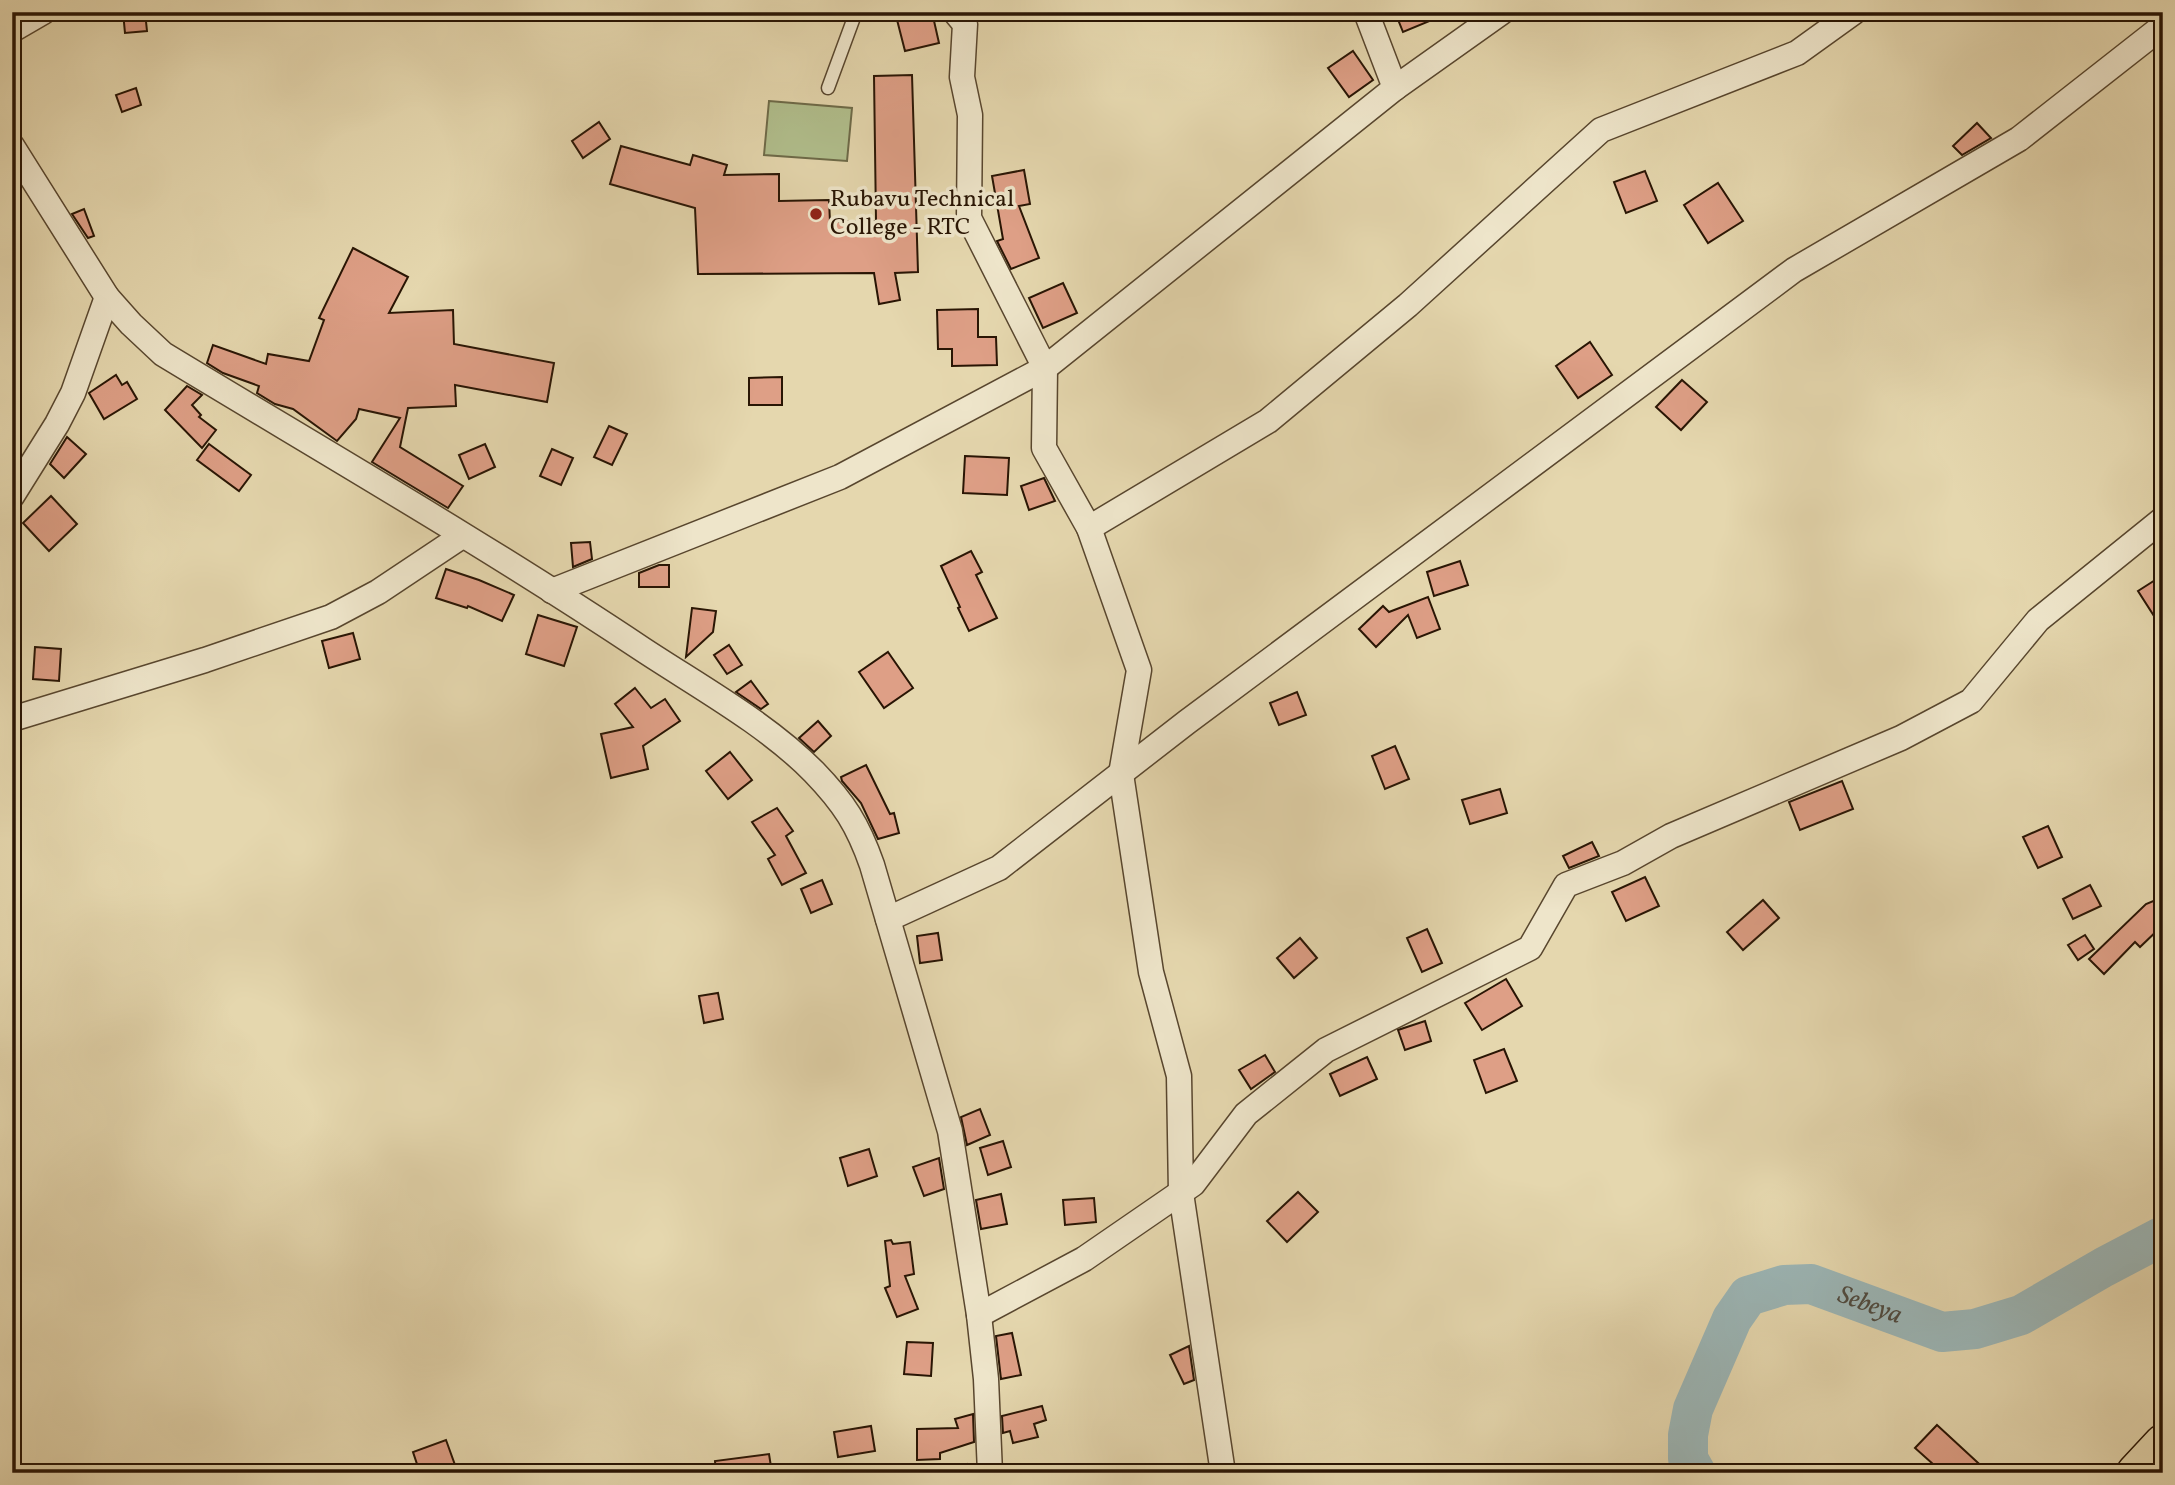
<svg xmlns="http://www.w3.org/2000/svg" width="2175" height="1485" viewBox="0 0 2175 1485" font-family="Vollkorn,serif">
	<style>
		.green { fill: #b1bf8d; stroke: #6d6a48; stroke-width: 2 }
		.lines { fill: none; stroke-linecap: round; stroke-linejoin: round }
		.river { stroke: #9cb6b6; stroke-width: 40 }
		.building { fill: #de9f86; stroke: #291504; stroke-width: 2 }
		.service-casing { stroke: #58462e; stroke-width: 15 }
		.minor-casing { stroke: #58462e; stroke-width: 27 }
		.trunk-casing { stroke: #291504; stroke-width: 41 }
		.path { stroke: #291504; stroke-width: 4.5; stroke-dasharray: 5 3.5; stroke-linecap: butt }
		.service { stroke: #eee5ca; stroke-width: 12 }
		.minor { stroke: #eee5ca; stroke-width: 24 }
		.trunk { stroke: #e5d7ae; stroke-width: 38 }
		.poi-dot { fill: #8f2418; stroke: #eee5ca; stroke-width: 2.5 }
		.labels { text-anchor: middle; dominant-baseline: central; stroke-width: 7; stroke-linejoin: round; paint-order: stroke }
		.poi-label { font-size: 24px; fill: #291504; stroke: #eee5ca; text-anchor: start }
		.water-label { font-size: 26px; font-style: italic; fill: #514d42; stroke: #eee5ca }
	</style>
	<rect width="100%" height="100%" fill="#e5d7ae"/>
	<filter id="stains"><feTurbulence type="fractalNoise" baseFrequency=".00286" numOctaves="4"/><feColorMatrix values="0 0 0 0 .2 0 0 0 0 .09 0 0 0 0 .02 0 0 0 .5 -.17"/></filter>
	<radialGradient id="worn" r=".72"><stop offset=".6" stop-color="#630" stop-opacity="0"/><stop offset="1" stop-color="#630" stop-opacity=".3"/></radialGradient>
	<polygon class="green" points="769,101 852,108 847,161 764,155"/>
	<g class="lines">
		<path class="river" id="s1" d="M 1696,1473 L 1688,1459 L 1688,1435 L 1693,1409 L 1732,1319 L 1748,1296 L 1784,1285 L 1811,1284 L 1942,1332 L 1975,1329 L 2021,1315 L 2104,1267 L 2163,1236"/>
	</g>
	<g class="building">
		<polygon points="123,12 145,12 147,31 125,33"/>
		<polygon points="895,12 932,12 939,43 905,51"/>
		<polygon points="1395,12 1448,12 1449,13 1403,32"/>
		<polygon points="1353,51 1373,80 1349,97 1328,68"/>
		<polygon points="912,75 918,272 895,273 900,300 879,304 874,273 698,274 695,208 610,184 621,146 690,165 693,155 727,165 724,175 779,174 779,201 829,200 830,222 876,221 874,76"/>
		<polygon points="136,88 141,105 122,112 116,95"/>
		<polygon points="599,122 610,139 583,158 572,141"/>
		<polygon points="1977,123 1991,138 1962,155 1953,146"/>
		<polygon points="1024,170 1030,204 1019,206 1039,258 1011,269 997,241 1003,239 992,176"/>
		<polygon points="1645,171 1657,201 1626,213 1614,182"/>
		<polygon points="1718,183 1743,221 1708,243 1684,205"/>
		<polygon points="84,209 94,236 88,238 72,214"/>
		<polygon points="353,248 408,277 389,313 453,310 454,344 554,363 547,402 455,385 456,406 408,408 400,447 463,486 448,508 372,462 400,418 359,409 356,419 337,441 293,409 275,404 257,393 259,386 223,373 207,363 213,345 266,364 268,354 309,361 324,320 319,318"/>
		<polygon points="1063,283 1077,313 1043,328 1029,298"/>
		<polygon points="978,309 978,337 996,337 997,365 952,366 952,349 938,349 937,310"/>
		<polygon points="1590,342 1612,375 1578,398 1556,366"/>
		<polygon points="116,375 122,385 127,382 137,399 104,419 89,393"/>
		<polygon points="782,377 782,405 749,405 749,378"/>
		<polygon points="1682,380 1707,402 1681,430 1656,407"/>
		<polygon points="187,386 202,395 192,405 201,415 199,417 216,430 202,448 165,410"/>
		<polygon points="609,426 627,434 612,465 594,457"/>
		<polygon points="67,437 86,454 64,478 50,464"/>
		<polygon points="209,444 251,475 239,491 197,460"/>
		<polygon points="485,444 495,467 469,479 459,455"/>
		<polygon points="552,449 573,458 561,485 540,476"/>
		<polygon points="965,456 1009,458 1007,495 963,493"/>
		<polygon points="1044,478 1055,501 1029,510 1021,486"/>
		<polygon points="51,496 77,524 49,551 23,523"/>
		<polygon points="590,542 592,559 573,567 571,543"/>
		<polygon points="971,551 982,572 976,575 997,618 969,631 958,608 960,607 941,566"/>
		<polygon points="1460,561 1468,585 1434,596 1427,572"/>
		<polygon points="659,565 669,565 669,587 639,587 639,573"/>
		<polygon points="446,569 479,580 514,595 502,621 468,606 467,608 436,598"/>
		<polygon points="2163,575 2163,630 2138,591"/>
		<polygon points="1428,597 1440,629 1417,638 1408,615 1376,647 1359,629 1383,606 1389,612"/>
		<polygon points="692,608 716,611 713,632 686,657"/>
		<polygon points="538,615 577,627 564,666 526,654"/>
		<polygon points="353,633 360,659 329,668 322,641"/>
		<polygon points="729,645 742,665 727,674 714,655"/>
		<polygon points="35,647 61,649 59,681 33,679"/>
		<polygon points="888,652 913,688 884,708 859,672"/>
		<polygon points="751,681 768,704 761,709 736,692"/>
		<polygon points="635,688 651,708 665,699 680,721 643,746 648,769 611,778 601,734 633,727 615,704"/>
		<polygon points="1297,692 1306,715 1279,725 1270,703"/>
		<polygon points="818,721 831,736 814,752 799,738"/>
		<polygon points="1395,746 1409,779 1385,789 1372,756"/>
		<polygon points="730,752 752,780 728,799 706,771"/>
		<polygon points="866,765 890,814 894,813 899,833 878,839 861,803 842,781 841,777"/>
		<polygon points="1842,781 1853,809 1800,830 1789,802"/>
		<polygon points="1500,789 1507,813 1470,824 1462,800"/>
		<polygon points="777,808 793,831 786,836 806,873 782,885 768,859 775,855 752,822"/>
		<polygon points="2048,826 2062,857 2038,868 2023,837"/>
		<polygon points="1592,842 1599,856 1569,868 1563,856"/>
		<polygon points="1645,877 1659,906 1626,921 1612,892"/>
		<polygon points="822,880 832,904 811,913 801,889"/>
		<polygon points="2090,885 2101,906 2073,919 2063,899"/>
		<polygon points="2163,897 2163,925 2140,947 2135,942 2104,974 2089,959 2146,904"/>
		<polygon points="1763,900 1779,918 1743,950 1727,932"/>
		<polygon points="1427,929 1442,963 1422,972 1407,938"/>
		<polygon points="938,933 942,960 920,963 917,936"/>
		<polygon points="2085,935 2094,949 2078,960 2068,945"/>
		<polygon points="1300,938 1317,958 1294,978 1277,958"/>
		<polygon points="1506,979 1522,1006 1482,1030 1465,1003"/>
		<polygon points="718,993 723,1019 704,1023 699,996"/>
		<polygon points="1425,1021 1431,1041 1405,1050 1398,1030"/>
		<polygon points="1504,1049 1517,1081 1486,1093 1474,1060"/>
		<polygon points="1265,1055 1275,1072 1251,1089 1239,1070"/>
		<polygon points="1367,1057 1377,1079 1340,1096 1330,1074"/>
		<polygon points="980,1109 990,1135 967,1145 961,1117"/>
		<polygon points="1003,1141 1011,1167 988,1175 980,1148"/>
		<polygon points="869,1149 877,1176 848,1186 840,1158"/>
		<polygon points="939,1158 944,1189 924,1196 913,1167"/>
		<polygon points="1298,1192 1318,1212 1287,1242 1267,1221"/>
		<polygon points="1001,1194 1007,1224 981,1229 976,1200"/>
		<polygon points="1094,1198 1096,1222 1065,1225 1063,1200"/>
		<polygon points="891,1240 893,1244 910,1242 914,1274 905,1276 918,1309 897,1317 885,1288 890,1286 885,1241"/>
		<polygon points="1012,1333 1021,1375 1001,1379 996,1336"/>
		<polygon points="907,1342 933,1343 931,1376 904,1374"/>
		<polygon points="1189,1346 1194,1380 1184,1384 1170,1355"/>
		<polygon points="1042,1406 1046,1420 1034,1424 1038,1437 1013,1443 1010,1431 1003,1433 1002,1416"/>
		<polygon points="973,1414 974,1442 940,1453 940,1459 917,1460 917,1429 958,1428 955,1419"/>
		<polygon points="1937,1425 1989,1473 1943,1473 1915,1448"/>
		<polygon points="871,1426 875,1451 838,1457 834,1432"/>
		<polygon points="446,1440 455,1465 433,1473 420,1473 413,1452"/>
		<polygon points="769,1454 772,1473 716,1473 715,1461"/>
	</g>
	<g class="lines">
		<g class="service-casing">
			<polyline id="service" points="828,88 856,12"/>
		</g>
		<g class="minor-casing">
			<g id="minor">
				<polyline points="955,12 965,24 962,77 970,115 969,218 1045,368 1044,448 1089,528 1139,670 1121,774 1151,972 1179,1076 1181,1193 1223,1473"/>
				<polyline points="1366,12 1395,88"/>
				<polyline points="12,30 43,12"/>
				<path d="M 12,146 L 107,297 L 131,324 L 163,354 C 323,451 486,545 642,649 C 698,686 767,724 814,772 C 844,803 858,825 872,865 L 950,1131 L 979,1315 L 986,1379 L 990,1473"/>
				<polyline points="12,496 57,424 73,393 107,297"/>
				<polyline points="1089,528 1268,421 1408,305 1601,130 1797,53 1854,12"/>
				<polyline points="552,591 840,477 1045,368 1395,88 1502,12"/>
				<polyline points="12,719 205,660 331,617 378,592 462,536"/>
				<polyline points="888,919 999,868 1187,722 1794,270 2019,139 2163,26"/>
				<polyline points="979,1315 1084,1259 1193,1184 1246,1114 1326,1050 1530,948 1566,885 1623,863 1671,836 1901,738 1971,701 2038,620 2163,519"/>
			</g>
		</g>
		<g class="trunk-casing">
			<polyline id="trunk" points="2136,1473 2163,1444"/>
		</g>
		<polyline class="path" points="926,1473 968,1465"/>
		<use href="#service" class="service"/>
		<use href="#minor" class="minor"/>
		<use href="#trunk" class="trunk"/>
	</g>
	<circle class="poi-dot" cx="816" cy="214" r="7"/>
	<g class="labels">
		<g class="poi-label">
			<text x="830" y="200">Rubavu Technical<tspan x="830" dy="28">College - RTC</tspan></text>
		</g>
		<g class="water-label">
			<text stroke="none"><textPath href="#s1" startOffset="320">Sebeya</textPath></text>
		</g>
	</g>
	<rect width="2175" height="1485" fill="none" stroke="#e5d7ae" stroke-width="42"/>
	<rect x="14" y="14" width="2147" height="1457" fill="none" stroke="#291504" stroke-width="3.5"/>
	<rect x="21" y="21" width="2133" height="1443" fill="none" stroke="#291504" stroke-width="2"/>
	<rect width="100%" height="100%" filter="url(#stains)"/>
	<rect width="100%" height="100%" fill="url(#worn)"/>
</svg>
